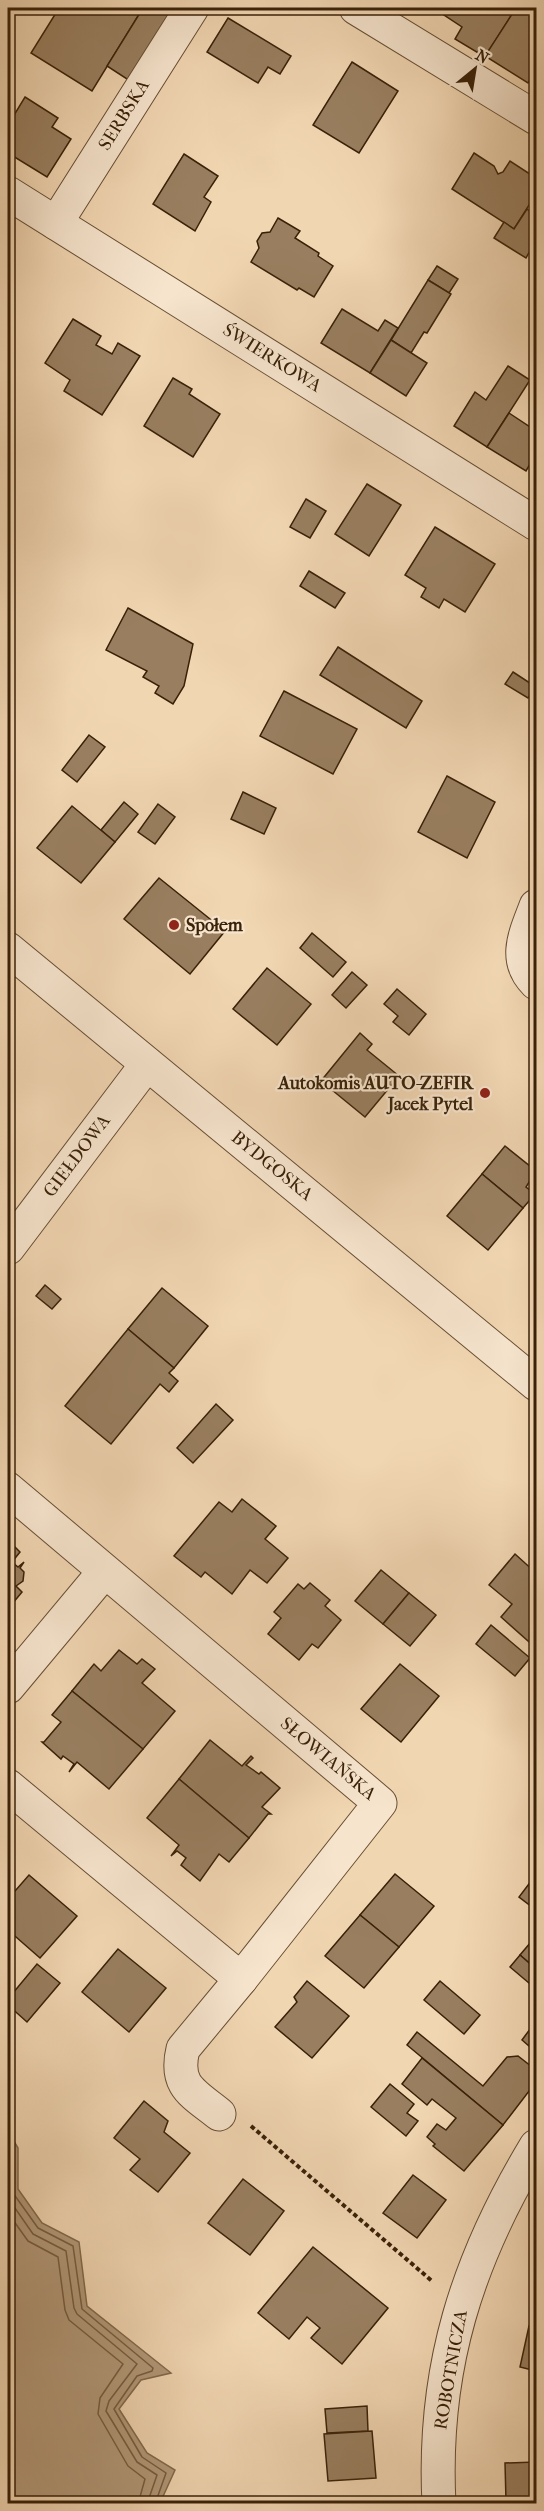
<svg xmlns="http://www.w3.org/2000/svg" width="544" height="2511" viewBox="0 0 544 2511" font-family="'IM FELL French Canon',serif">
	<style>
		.water { fill: #b29878; stroke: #82684b; stroke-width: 1.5 }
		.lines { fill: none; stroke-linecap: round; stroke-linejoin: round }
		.shore { stroke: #765c40; stroke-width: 1.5 }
		.building { fill: #997f60; stroke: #392108; stroke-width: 1.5 }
		.minor-casing { stroke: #674e32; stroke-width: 35 }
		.path { stroke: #392108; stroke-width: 4; stroke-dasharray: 4.5 3; stroke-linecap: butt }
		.minor { stroke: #f6e4cd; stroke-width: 33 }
		.poi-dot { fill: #8f2418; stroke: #f6e4cd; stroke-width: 2 }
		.labels { text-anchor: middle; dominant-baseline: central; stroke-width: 4.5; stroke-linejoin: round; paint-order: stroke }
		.street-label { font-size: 18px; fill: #392108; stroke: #f6e4cd }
		.poi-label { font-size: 18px; font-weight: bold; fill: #392108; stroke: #f6e4cd; text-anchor: start }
	</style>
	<rect width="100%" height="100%" fill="#f1d6b2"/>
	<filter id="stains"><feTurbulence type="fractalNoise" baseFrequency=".00333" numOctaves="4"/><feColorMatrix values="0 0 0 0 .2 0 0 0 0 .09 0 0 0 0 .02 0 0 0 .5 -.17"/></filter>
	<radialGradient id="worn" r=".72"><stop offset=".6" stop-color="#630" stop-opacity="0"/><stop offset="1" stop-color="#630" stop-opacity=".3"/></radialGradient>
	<polygon class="water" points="8,2131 18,2148 18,2189 42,2223 79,2242 87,2306 171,2373 141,2380 119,2409 147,2453 175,2470 160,2503 8,2503"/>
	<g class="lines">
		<g class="shore">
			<polyline points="8,2143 12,2151 13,2193 38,2228 73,2246 82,2309 153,2368 152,2371 137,2376 114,2409 142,2457 166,2473 155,2504"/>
			<polyline points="8,2198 33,2234 66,2251 74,2308 77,2314 137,2364 109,2401 106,2411 137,2462 157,2475 147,2504"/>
			<polyline points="8,2213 28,2241 58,2257 65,2310 69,2320 123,2364 100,2398 98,2414 128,2466 145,2479 138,2504"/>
		</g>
	</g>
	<g class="building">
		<polygon points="59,8 143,8 92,91 31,53"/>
		<polygon points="143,8 156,8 170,16 130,81 107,66"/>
		<polygon points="449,8 516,8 485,57 455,39 462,27 444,15"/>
		<polygon points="516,8 536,8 536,68 528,83 485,56"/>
		<polygon points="228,18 291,56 280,74 268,67 258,83 207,52"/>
		<polygon points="352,62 398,91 359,153 313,125"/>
		<polygon points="25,97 58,118 52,127 71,139 47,177 8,153 8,125"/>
		<polygon points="474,153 494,166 498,174 503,172 510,161 536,178 536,194 514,229 452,189"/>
		<polygon points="184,154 218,176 204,197 211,202 195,231 153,204"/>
		<polygon points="527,209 536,216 536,240 526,258 494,238 504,222 514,229"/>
		<polygon points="278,218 300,231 295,238 319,253 318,256 333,266 314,297 299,288 297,290 251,262 259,248 257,241 262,233 270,232"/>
		<polygon points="437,266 458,279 449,293 428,280"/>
		<polygon points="428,280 451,294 427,333 424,332 411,353 391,340"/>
		<polygon points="342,309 378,331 385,320 398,328 370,373 321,343"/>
		<polygon points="73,319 101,336 96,345 112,354 118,343 140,356 102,415 64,391 70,380 45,363"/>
		<polygon points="391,340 427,363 406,396 370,373"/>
		<polygon points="508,366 530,380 487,447 454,426 475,392 486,400"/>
		<polygon points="173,378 192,389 189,394 220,414 193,457 144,426"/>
		<polygon points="509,413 536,431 536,454 526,471 487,447"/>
		<polygon points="367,484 401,505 369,556 335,534"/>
		<polygon points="306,499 326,511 310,538 290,527"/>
		<polygon points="435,527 495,564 465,612 444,599 439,608 421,597 426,588 405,575"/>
		<polygon points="309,571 345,593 335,608 300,586"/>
		<polygon points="128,608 193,644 184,686 173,704 155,693 159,686 143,677 147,671 106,650"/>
		<polygon points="338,647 422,701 406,728 320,675"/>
		<polygon points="513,672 536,687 528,698 505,684"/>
		<polygon points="284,691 357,729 333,774 260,736"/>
		<polygon points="89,735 105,747 77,782 62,770"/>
		<polygon points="447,776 495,802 467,858 418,832"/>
		<polygon points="243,792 276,808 264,834 231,819"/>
		<polygon points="124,802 138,814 115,842 101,830"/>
		<polygon points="158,804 175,817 155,844 138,832"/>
		<polygon points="72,806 115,842 81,883 37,848"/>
		<polygon points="159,878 225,931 190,974 124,919"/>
		<polygon points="312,933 346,962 333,977 300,948"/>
		<polygon points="267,968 311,1004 277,1045 233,1009"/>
		<polygon points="352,972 367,985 346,1008 332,995"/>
		<polygon points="397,989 426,1014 409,1035 393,1022 398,1016 384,1004"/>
		<polygon points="360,1033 372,1044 367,1050 399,1076 365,1117 321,1081"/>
		<polygon points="505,1146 536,1171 526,1187 535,1194 523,1208 482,1174"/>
		<polygon points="482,1174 523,1208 488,1250 447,1216"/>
		<polygon points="45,1285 61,1299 52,1309 36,1296"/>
		<polygon points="162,1288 208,1326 174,1368 128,1329"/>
		<polygon points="128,1329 174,1368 169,1373 178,1381 169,1392 160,1384 111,1444 65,1406"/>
		<polygon points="216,1404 233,1420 193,1463 177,1448"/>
		<polygon points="242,1499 276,1526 265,1539 288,1558 267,1583 250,1570 232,1594 205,1572 201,1577 174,1556 219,1502 232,1512"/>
		<polygon points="8,1540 20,1552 12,1562 18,1567 24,1562 20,1568 24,1572 23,1581 16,1586 22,1592 8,1609"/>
		<polygon points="515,1554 536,1573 536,1648 501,1617 512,1604 489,1585"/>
		<polygon points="381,1570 409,1593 383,1624 355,1601"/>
		<polygon points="310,1583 330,1600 325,1606 341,1620 318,1648 312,1644 299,1660 268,1634 281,1618 274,1612 298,1584 304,1589"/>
		<polygon points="409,1593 436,1615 410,1646 383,1624"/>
		<polygon points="491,1625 530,1658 515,1676 476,1644"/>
		<polygon points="119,1650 137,1664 142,1659 155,1669 142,1683 175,1711 143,1749 72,1691 94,1664 101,1671"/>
		<polygon points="400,1664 439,1696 401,1742 361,1709"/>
		<polygon points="72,1691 143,1749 109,1789 77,1762 69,1772 74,1764 63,1756 61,1759 42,1742 44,1742 61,1722 52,1715"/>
		<polygon points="210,1740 242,1766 251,1756 253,1758 246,1765 259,1774 261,1772 280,1788 262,1807 271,1814 268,1814 249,1838 179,1779"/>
		<polygon points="179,1779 249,1838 229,1862 219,1854 200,1881 181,1865 186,1858 177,1851 171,1856 179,1845 147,1818"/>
		<polygon points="395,1874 434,1906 399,1947 360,1915"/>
		<polygon points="29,1875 77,1916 40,1958 8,1930 8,1899"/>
		<polygon points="535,1876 536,1877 536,1910 519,1897"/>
		<polygon points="360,1915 399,1947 364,1988 325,1956"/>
		<polygon points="536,1936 536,1969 520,1955"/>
		<polygon points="118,1949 166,1988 129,2032 82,1992"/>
		<polygon points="520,1955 536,1969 536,1989 510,1967"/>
		<polygon points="37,1964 60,1983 27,2022 8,2005 8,1999"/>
		<polygon points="307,1981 349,2016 312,2058 275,2027 297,2002 294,1997"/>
		<polygon points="440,1981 480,2015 464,2034 424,2000"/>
		<polygon points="536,2021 536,2052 522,2040"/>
		<polygon points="417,2032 483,2086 507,2057 518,2056 536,2070 536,2082 503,2125 407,2045"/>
		<polygon points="422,2058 503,2125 464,2171 433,2146 435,2144 427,2137 437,2124 446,2130 456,2118 432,2099 427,2105 402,2084"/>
		<polygon points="390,2084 414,2104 407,2113 418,2121 406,2136 371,2107"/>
		<polygon points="144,2101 168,2121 164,2132 190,2153 158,2192 130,2170 140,2159 114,2138"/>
		<polygon points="413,2175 446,2200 417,2238 383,2213"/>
		<polygon points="243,2179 284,2211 250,2255 208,2223"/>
		<polygon points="313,2247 388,2308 342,2364 311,2338 320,2328 307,2317 289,2339 258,2313"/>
		<polygon points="529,2326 536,2328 536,2371 520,2367"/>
		<polygon points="367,2406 368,2431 327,2433 325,2409"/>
		<polygon points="372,2431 376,2478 328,2481 324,2434"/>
		<polygon points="536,2462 536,2500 506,2501 505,2463"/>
	</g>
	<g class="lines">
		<g class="minor-casing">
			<g id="minor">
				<polyline points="356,8 536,118"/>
				<polyline points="8,193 536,524"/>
				<polyline points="56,223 192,8"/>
				<path d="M 536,906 C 526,933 512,959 536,983"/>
				<polyline points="8,949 536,1384"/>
				<polyline points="8,1248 147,1064"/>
				<polyline points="8,1489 380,1803 241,1979 8,1786"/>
				<polyline points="8,1687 104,1572"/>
				<path d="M 219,2114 C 193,2093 174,2086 183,2049 L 241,1979"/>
				<path d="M 439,2504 C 432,2369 467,2260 536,2146"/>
			</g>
		</g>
		<polyline class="path" points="251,2126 432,2281"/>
		<use href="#minor" class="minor"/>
	</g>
	<g class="poi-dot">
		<circle cx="174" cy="925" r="6"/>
		<circle cx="485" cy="1093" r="6"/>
	</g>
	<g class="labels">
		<g class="street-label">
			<text transform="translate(124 115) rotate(-58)">SERBSKA</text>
			<text transform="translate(272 358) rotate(32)">ŚWIERKOWA</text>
			<text transform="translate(77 1156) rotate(-53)">GIEŁDOWA</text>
			<text transform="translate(272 1166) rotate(39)">BYDGOSKA</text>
			<text transform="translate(328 1759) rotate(40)">SŁOWIAŃSKA</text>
			<text transform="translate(451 2370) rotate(-80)">ROBOTNICZA</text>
		</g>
		<g class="poi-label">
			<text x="186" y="925">Społem</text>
			<text x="473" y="1083" text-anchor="end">Autokomis AUTO-ZEFIR<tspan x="473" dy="21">Jacek Pytel</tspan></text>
		</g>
	</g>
	<rect width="544" height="2511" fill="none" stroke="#f1d6b2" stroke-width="30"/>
	<rect x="9" y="9" width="526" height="2493" fill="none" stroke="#392108" stroke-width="3"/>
	<rect x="15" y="15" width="514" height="2481" fill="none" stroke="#392108" stroke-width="1.5"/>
	<g transform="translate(475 69) rotate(30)" stroke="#f6e4cd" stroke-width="4.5" paint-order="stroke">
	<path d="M0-4.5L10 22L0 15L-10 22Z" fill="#392108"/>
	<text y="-9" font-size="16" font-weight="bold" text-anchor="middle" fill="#392108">N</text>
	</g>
	<rect width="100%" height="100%" filter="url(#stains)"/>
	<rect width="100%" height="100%" fill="url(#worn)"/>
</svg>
